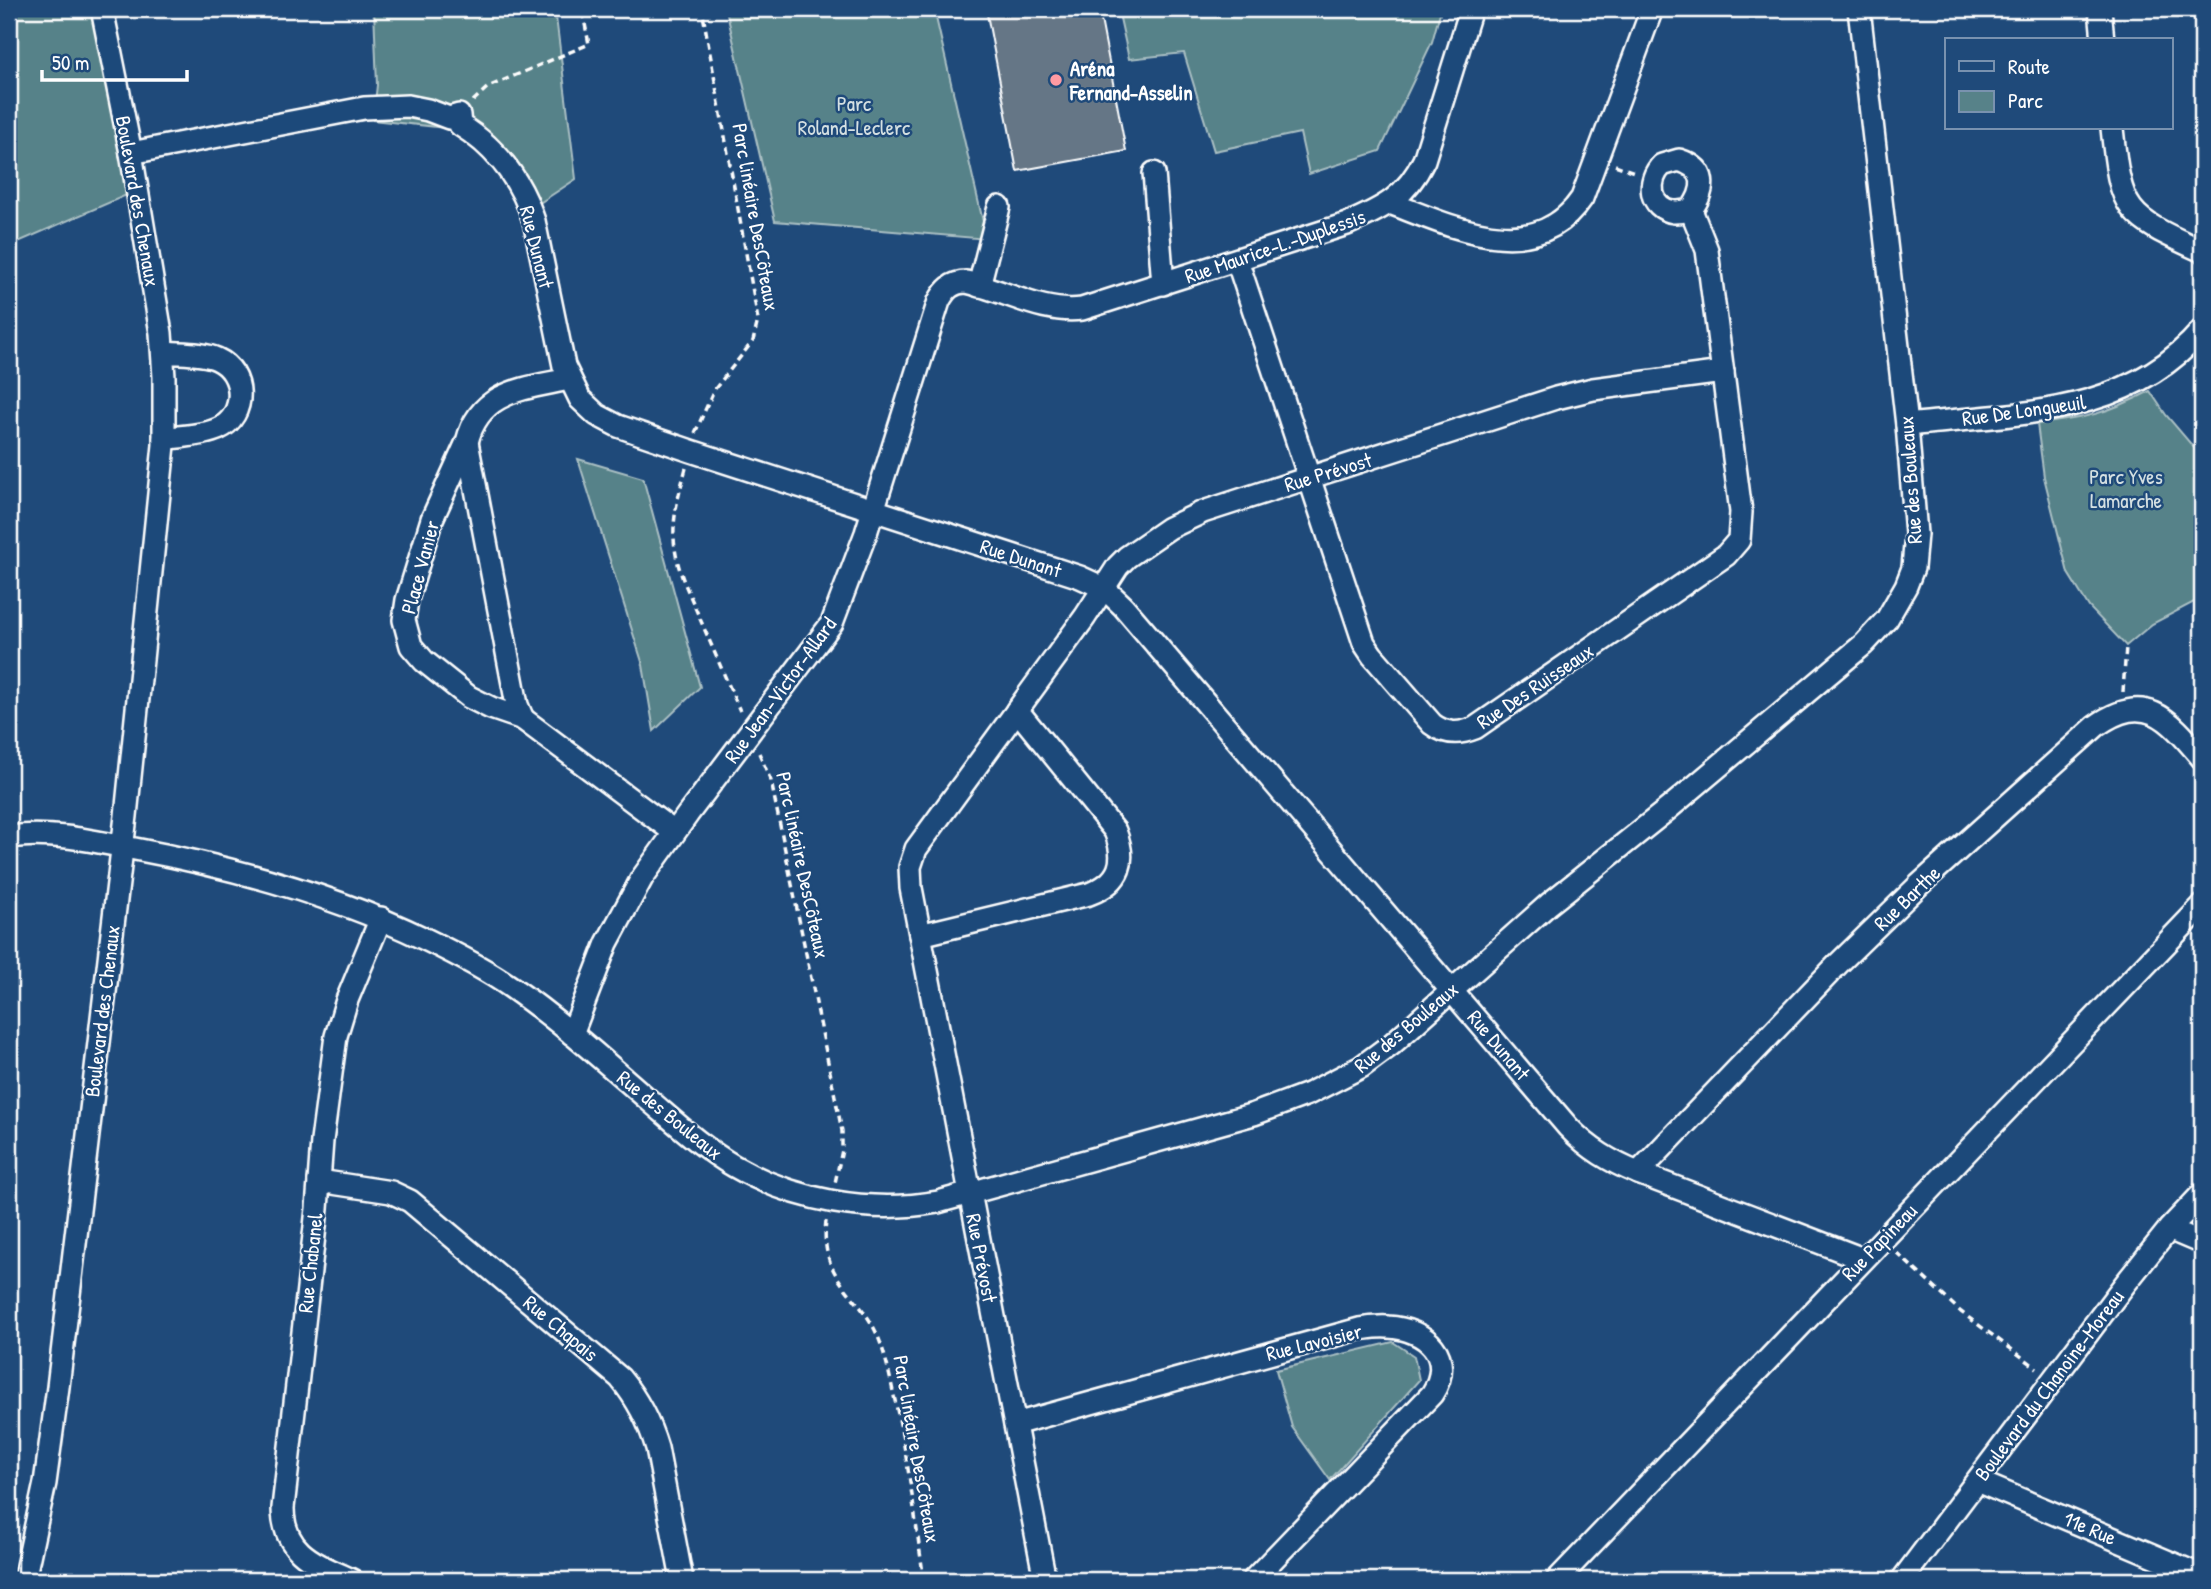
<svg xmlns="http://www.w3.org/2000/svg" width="2211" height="1589" viewBox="0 0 2211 1589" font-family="'Patrick Hand',sans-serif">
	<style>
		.green { fill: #578289; stroke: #abc0c4; stroke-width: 2 }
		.building { fill: #657686; stroke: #fff; stroke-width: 2 }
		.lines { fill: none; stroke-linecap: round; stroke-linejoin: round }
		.minor-casing { stroke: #fff; stroke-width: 26 }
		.path { stroke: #fff; stroke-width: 3.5; stroke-dasharray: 7 5; stroke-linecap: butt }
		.minor { stroke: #1f4a7a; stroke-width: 21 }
		.poi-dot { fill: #ff9aa2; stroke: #1f4a7a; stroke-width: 2.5 }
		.labels { text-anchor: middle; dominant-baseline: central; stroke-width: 5; stroke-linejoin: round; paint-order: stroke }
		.poi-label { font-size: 21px; font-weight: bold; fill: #fff; stroke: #1f4a7a; text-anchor: start }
		.park-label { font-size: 21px; fill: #d5e0e2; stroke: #1f4a7a }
		.street-label { font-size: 21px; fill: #fff; stroke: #1f4a7a }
	</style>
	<rect width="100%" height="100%" fill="#1f4a7a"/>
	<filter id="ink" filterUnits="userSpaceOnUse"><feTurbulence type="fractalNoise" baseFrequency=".0143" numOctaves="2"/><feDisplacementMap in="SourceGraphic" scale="14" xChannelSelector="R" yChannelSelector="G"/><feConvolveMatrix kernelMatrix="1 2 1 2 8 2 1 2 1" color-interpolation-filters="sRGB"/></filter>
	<g filter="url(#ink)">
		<g class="green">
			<polygon points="9,9 93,9 136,191 9,246"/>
			<polygon points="374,9 555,9 576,179 532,208 455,129 373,120 377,85"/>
			<polygon points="726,9 934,9 987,239 775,221"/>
			<polygon points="1118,9 1441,9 1432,42 1380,151 1309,174 1300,133 1214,151 1184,53 1129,59"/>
			<path d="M 2150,391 L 2166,415 L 2202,457 L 2202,598 L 2152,624 L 2126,646 L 2089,607 L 2068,573 L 2044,477 L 2037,424 C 2084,419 2108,413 2150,391 Z"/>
			<polygon points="578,459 643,478 700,687 654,731 643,665"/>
			<polygon points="1393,1342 1414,1356 1419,1380 1330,1480 1292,1427 1276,1370"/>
		</g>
		<polygon class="building" points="986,9 1099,9 1126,151 1017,171"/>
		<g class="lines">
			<g class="minor-casing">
				<g id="minor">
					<polyline points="2100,9 2103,40"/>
					<path d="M 2112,128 C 2121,213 2125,216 2202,251"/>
					<path d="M 131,153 L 364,108 L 408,106 L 428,110 L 449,118 L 459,115 L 460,125 C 497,148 521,180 534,221 L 564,366 L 580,399 L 597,415 L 618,426 L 691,451 L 1080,577 L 1104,588 L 1123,606 L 1568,1127 C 1589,1149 1611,1162 1638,1173 L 1863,1259"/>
					<path d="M 1679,160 C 1708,169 1706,189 1691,210 C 1686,211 1679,212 1674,212 C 1648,208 1647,180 1662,165 Z"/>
					<polyline points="1154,173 1163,284"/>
					<path d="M 1390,203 C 1451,226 1535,268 1582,198 L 1652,9"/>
					<path d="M 1237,260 L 1364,643 L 1372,655 L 1432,724 C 1446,735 1460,734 1475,728 L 1726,555 L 1739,540 L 1741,512 L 1707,250 L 1691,210"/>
					<polyline points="979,286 999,207"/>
					<path d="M 163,352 C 179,354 201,352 217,359 C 246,372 247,416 218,429 C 202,436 181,436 164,439"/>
					<path d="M 569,379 C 524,389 480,390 467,442 L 432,519 L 407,600 L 404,620 L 411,646 L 424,661 L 469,697 L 491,708 L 523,719 L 674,832"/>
					<path d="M 1907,425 C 2013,413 2127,418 2202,330"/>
					<polyline points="467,442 517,705 523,719"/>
					<path d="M 9,837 C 51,831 93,841 135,849 C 236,868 335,895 427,940 C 456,954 484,968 511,987 C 560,1021 605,1062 650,1101 C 677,1124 703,1148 734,1166 C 795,1201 869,1214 938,1202 L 1254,1114 L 1308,1094 L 1361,1067 L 1392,1044 L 1549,904 L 1668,809 L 1864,644 L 1887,619 L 1906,586 L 1913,568 L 1916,534 L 1907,425 L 1859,9"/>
					<path d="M 920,935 L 1089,894 C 1121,882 1127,861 1115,831 L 1017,710"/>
					<path d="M 572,1034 L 607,943 L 642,878 L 688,814 L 832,623 L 866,533 L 939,301 C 945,290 952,282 966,282 C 1005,290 1041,314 1082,309 L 1347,224 C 1384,208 1406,197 1424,160 L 1471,9"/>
					<path d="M 1638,1173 L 1838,964 L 1919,885 L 2096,726 C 2146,690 2169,719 2202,758"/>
					<path d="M 319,1181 L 391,1192 L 410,1201 L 620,1378 C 638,1400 649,1421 657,1448 L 682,1580"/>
					<polyline points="2169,1229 2202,1243"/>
					<path d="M 1015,1424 L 1359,1329 C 1368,1328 1378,1326 1388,1327 C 1426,1329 1456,1356 1432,1394 L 1253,1580"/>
					<polyline points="1977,1481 2202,1576"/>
					<polyline points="24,1580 45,1483 58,1387 126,816 164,445 164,377 161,333 131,153 102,9"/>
					<path d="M 352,1580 C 317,1564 283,1554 283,1508 L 317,1209 L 322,1141 L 336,1036 L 347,1000 L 381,918"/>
					<polyline points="1045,1580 911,888 910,867 916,849 1085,617 1118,566 1127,557 1169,528 1203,512 1556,398 1593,389 1723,372"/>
					<polyline points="1557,1580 2202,906"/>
					<polyline points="1902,1580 2125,1284 2169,1229 2202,1194"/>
				</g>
			</g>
			<g class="path">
				<polyline points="473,101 488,87 589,44 582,9"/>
				<polyline points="1615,165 1637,173"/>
				<polyline points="695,433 714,390 753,341 758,320 702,9"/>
				<path d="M 686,468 C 674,512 667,537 684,582 L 740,711"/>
				<polyline points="2123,692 2126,646"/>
				<polyline points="759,753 771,781 842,1131 842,1150 835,1183"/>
				<path d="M 826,1221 C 819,1282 860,1291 879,1339 C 886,1357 890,1377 894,1396 C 908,1456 915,1519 924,1580"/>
				<polyline points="1897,1253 1961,1312 2037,1368"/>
			</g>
			<use href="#minor" class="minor"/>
		</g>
	</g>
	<circle class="poi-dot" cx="1056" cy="80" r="7"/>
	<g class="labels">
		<g class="poi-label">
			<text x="1070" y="68">Aréna<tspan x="1070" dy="24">Fernand-Asselin</tspan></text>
		</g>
		<g class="park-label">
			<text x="854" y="103">Parc<tspan x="854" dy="24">Roland-Leclerc</tspan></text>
			<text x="2126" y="476">Parc Yves<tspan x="2126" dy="24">Lamarche</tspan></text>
		</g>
		<g class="street-label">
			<text transform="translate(138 201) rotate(80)">Boulevard des Chenaux</text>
			<text transform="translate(756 217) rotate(80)">Parc linéaire DesCôteaux</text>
			<text transform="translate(1275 246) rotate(-19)">Rue Maurice-L.-Duplessis</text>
			<text transform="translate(537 247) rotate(76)">Rue Dunant</text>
			<text transform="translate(2024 410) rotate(-8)">Rue De Longueuil</text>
			<text transform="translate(1328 472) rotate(-17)">Rue Prévost</text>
			<text transform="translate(1910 480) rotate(-94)">Rue des Bouleaux</text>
			<text transform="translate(1021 558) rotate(18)">Rue Dunant</text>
			<text transform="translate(420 567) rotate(-75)">Place Vanier</text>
			<text transform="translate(1535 686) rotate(-34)">Rue Des Ruisseaux</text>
			<text transform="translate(780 690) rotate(-54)">Rue Jean-Victor-Allard</text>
			<text transform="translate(803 865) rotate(78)">Parc linéaire DesCôteaux</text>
			<text transform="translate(1907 898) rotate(-44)">Rue Barthe</text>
			<text transform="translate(102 1011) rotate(-83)">Boulevard des Chenaux</text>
			<text transform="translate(1406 1027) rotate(-40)">Rue des Bouleaux</text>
			<text transform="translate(1499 1045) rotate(50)">Rue Dunant</text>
			<text transform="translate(670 1115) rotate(39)">Rue des Bouleaux</text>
			<text transform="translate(1879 1242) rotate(-46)">Rue Papineau</text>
			<text transform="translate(982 1258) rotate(79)">Rue Prévost</text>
			<text transform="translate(310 1263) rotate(-84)">Rue Chabanel</text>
			<text transform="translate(561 1328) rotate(40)">Rue Chapais</text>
			<text transform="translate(1314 1342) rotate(-14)">Rue Lavoisier</text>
			<text transform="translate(2049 1385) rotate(-53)">Boulevard du Chanoine-Moreau</text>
			<text transform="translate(917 1449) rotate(80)">Parc linéaire DesCôteaux</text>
			<text transform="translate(2090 1528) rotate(23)">11e Rue</text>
		</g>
	</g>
	<rect width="2211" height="1589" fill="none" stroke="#1f4a7a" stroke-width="35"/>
	<rect x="18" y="18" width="2176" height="1554" fill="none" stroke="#fff" stroke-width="2.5" filter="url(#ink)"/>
	<rect x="1945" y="38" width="228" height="91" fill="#1f4a7a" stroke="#7992af" stroke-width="2"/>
	<rect x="1959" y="61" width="35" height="10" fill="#1f4a7a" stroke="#7992af" stroke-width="2"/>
	<text x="2008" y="74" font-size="21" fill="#ffffff">Route</text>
	<rect x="1959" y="91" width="35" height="21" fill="#578289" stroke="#7992af" stroke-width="2"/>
	<text x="2008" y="108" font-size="21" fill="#ffffff">Parc</text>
	<path d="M42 70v10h145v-10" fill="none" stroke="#ffffff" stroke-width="3.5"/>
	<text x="52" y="70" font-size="21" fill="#ffffff" stroke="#1f4a7a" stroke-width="5" paint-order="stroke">50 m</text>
</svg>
